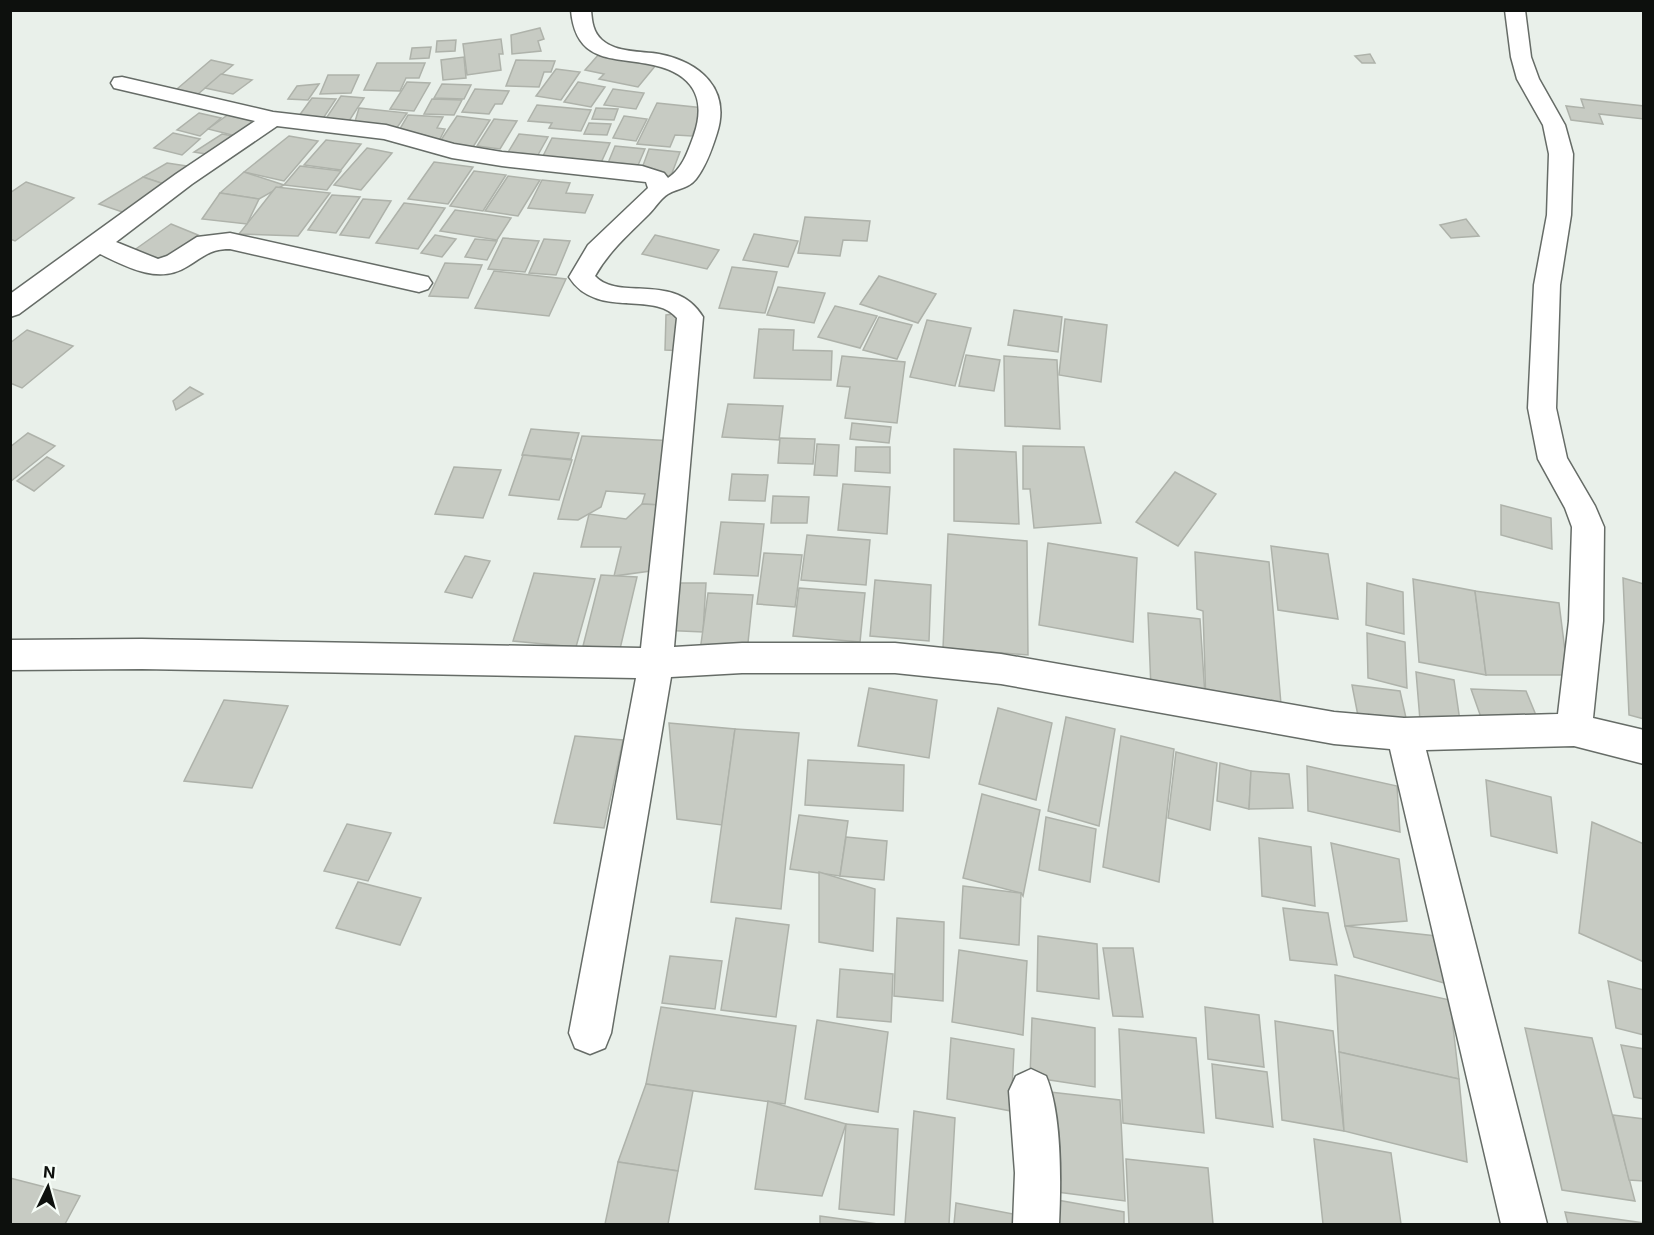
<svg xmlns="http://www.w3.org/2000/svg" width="1654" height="1235" viewBox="0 0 1654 1235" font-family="Inter,sans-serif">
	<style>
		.building { fill: #c7cbc3; stroke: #aeb2aa; stroke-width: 1.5 }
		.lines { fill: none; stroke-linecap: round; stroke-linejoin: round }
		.street-casing { stroke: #666c67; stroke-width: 3 }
		.street { fill: #fff; fill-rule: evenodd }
	</style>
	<rect width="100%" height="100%" fill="#e9f0ea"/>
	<g class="building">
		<polygon points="540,28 544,39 538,41 541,51 512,54 511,35"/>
		<polygon points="501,39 503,54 499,54 501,70 467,75 463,44"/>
		<polygon points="456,40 455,51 436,52 437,41"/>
		<polygon points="431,47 429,58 410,59 412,48"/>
		<polygon points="599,54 656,65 638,87 599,79 604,74 585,70"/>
		<polygon points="1370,54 1375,63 1362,63 1355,56"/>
		<polygon points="464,57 466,78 443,80 441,60"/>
		<polygon points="211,60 233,65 192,99 171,94"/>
		<polygon points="516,60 555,61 551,72 544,72 539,87 506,86"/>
		<polygon points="377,63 425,63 419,78 406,78 400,91 364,90"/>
		<polygon points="556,69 580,72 561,100 536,96"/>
		<polygon points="221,74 252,80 233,94 205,88"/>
		<polygon points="328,75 359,75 351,93 320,94"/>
		<polygon points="407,82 430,83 414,111 390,109"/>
		<polygon points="578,82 605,87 591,107 564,102"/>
		<polygon points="319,84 308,100 288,99 297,86"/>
		<polygon points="442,84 471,85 464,99 434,98"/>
		<polygon points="475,89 509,91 502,104 495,104 489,114 462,112"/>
		<polygon points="613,89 644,93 636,109 604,105"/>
		<polygon points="341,96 364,98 349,121 325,120"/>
		<polygon points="312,98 336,99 320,123 296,120"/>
		<polygon points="432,99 462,100 454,115 424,114"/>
		<polygon points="1581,99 1644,106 1644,119 1599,114 1603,124 1571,120 1566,106 1584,108"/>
		<polygon points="657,103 704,108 692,136 675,135 670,147 637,144"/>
		<polygon points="537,105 591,110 581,131 549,128 552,123 528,121"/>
		<polygon points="359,108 407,113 394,132 354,125"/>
		<polygon points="596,108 618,109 614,120 592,119"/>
		<polygon points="199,113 221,118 200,136 177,130"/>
		<polygon points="229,114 267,123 244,138 208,129"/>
		<polygon points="408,115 443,117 437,128 445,129 440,139 415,137 398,132"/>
		<polygon points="457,116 490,120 473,147 439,143"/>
		<polygon points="624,116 647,119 636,141 613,138"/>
		<polygon points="494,119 517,121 500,149 477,146"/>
		<polygon points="589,123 611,124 607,135 584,134"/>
		<polygon points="173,133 200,139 182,155 154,148"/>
		<polygon points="222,134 244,138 218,156 194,152"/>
		<polygon points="519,134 548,137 534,162 504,159"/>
		<polygon points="289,136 318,141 284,181 244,172"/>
		<polygon points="552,138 610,143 600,165 541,160"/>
		<polygon points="326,140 361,144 341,170 304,165"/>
		<polygon points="615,146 645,149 636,170 606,168"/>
		<polygon points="367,148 392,153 361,190 334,185"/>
		<polygon points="649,149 680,152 672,173 663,181 641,171"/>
		<polygon points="434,162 473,167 448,204 408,199"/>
		<polygon points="167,163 200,168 173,187 143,177"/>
		<polygon points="300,166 341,171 327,190 284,185"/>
		<polygon points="474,171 506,175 483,211 450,206"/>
		<polygon points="244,172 284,185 259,199 220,193"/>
		<polygon points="508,176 540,180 518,216 485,211"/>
		<polygon points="143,177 173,187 134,216 99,204"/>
		<polygon points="542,180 570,183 566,193 593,195 585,213 528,208"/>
		<polygon points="26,182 74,198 15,241 10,239 10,193"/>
		<polygon points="276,187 330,193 298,236 239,234"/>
		<polygon points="220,193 259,199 247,224 202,219"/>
		<polygon points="332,195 360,197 336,233 308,230"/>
		<polygon points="363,199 391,201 369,238 340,235"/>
		<polygon points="404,203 445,208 418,249 376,243"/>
		<polygon points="455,210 511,218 497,240 440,231"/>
		<polygon points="805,217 870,221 867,241 843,240 840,256 798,253"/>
		<polygon points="1466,219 1479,236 1451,238 1440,225"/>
		<polygon points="171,224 198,235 160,262 133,251"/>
		<polygon points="754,234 798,241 788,267 743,260"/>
		<polygon points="435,235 456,239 442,257 421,253"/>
		<polygon points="655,235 719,250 707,269 642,254"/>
		<polygon points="503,238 539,241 525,272 488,269"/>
		<polygon points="475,239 497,241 487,260 465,257"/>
		<polygon points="544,239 570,241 556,275 529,273"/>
		<polygon points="445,263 482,265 468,298 429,296"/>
		<polygon points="732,267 777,272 765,313 719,308"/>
		<polygon points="494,271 566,279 549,316 475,308"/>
		<polygon points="879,276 936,294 918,323 860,304"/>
		<polygon points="778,287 825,293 814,323 767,315"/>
		<polygon points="835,306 877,316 860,348 818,337"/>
		<polygon points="1014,310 1062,317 1058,352 1008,345"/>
		<polygon points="688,312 685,351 665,350 666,315"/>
		<polygon points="879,317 912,325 897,359 863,350"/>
		<polygon points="1065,319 1107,325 1101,382 1059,375"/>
		<polygon points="927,320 971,328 955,386 910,377"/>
		<polygon points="759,329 794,330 793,350 832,351 831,380 754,378"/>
		<polygon points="27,330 73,346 22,388 10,383 10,343"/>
		<polygon points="966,355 1000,360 994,391 959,386"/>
		<polygon points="842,356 905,362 897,423 845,418 850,387 837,386"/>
		<polygon points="1004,356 1057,360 1060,429 1005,426"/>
		<polygon points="190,387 203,394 176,410 173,401"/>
		<polygon points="728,404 783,406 779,440 722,437"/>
		<polygon points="852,423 891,427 889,443 850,439"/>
		<polygon points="531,429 579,433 571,459 522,455"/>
		<polygon points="28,433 55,446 10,482 10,447"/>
		<polygon points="582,436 675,441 661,505 642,504 645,494 606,491 601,507 578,520 558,519"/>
		<polygon points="780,438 815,439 813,464 778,463"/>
		<polygon points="817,444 839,445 837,476 814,475"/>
		<polygon points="1023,446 1084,447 1101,523 1034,528 1030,489 1023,489"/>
		<polygon points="856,447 890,447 890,473 855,471"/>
		<polygon points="954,449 1016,452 1019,524 954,521"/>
		<polygon points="523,455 572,460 559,500 509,495"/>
		<polygon points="47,457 64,466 34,491 17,481"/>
		<polygon points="454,467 501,470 483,518 435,514"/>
		<polygon points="1175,472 1216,494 1178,546 1136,522"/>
		<polygon points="732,474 768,475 765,501 729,500"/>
		<polygon points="843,484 890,487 887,534 838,530"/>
		<polygon points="773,496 809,497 807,523 771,523"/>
		<polygon points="642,504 661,505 665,569 614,576 621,547 581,547 589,514 626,519"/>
		<polygon points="1501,505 1551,518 1552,549 1501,535"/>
		<polygon points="721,522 764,524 758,576 714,574"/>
		<polygon points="948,534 1027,541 1028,655 943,648"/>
		<polygon points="807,535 870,540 866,585 801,580"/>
		<polygon points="1048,543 1137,558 1133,642 1039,625"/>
		<polygon points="1271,546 1328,554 1338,619 1278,610"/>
		<polygon points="1195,552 1269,562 1282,716 1206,704 1203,611 1197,609"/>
		<polygon points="764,553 802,555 795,607 757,604"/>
		<polygon points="465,556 490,561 472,598 445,592"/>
		<polygon points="534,573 595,579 576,647 513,641"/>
		<polygon points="601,575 637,577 620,649 583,646"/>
		<polygon points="1623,578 1644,584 1644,719 1629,715"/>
		<polygon points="1413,579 1475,591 1486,675 1419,662"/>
		<polygon points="875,580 931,585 929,641 870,636"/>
		<polygon points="664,583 706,583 703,632 659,630"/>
		<polygon points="1367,583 1403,592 1404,634 1366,625"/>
		<polygon points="799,588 865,593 860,642 793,636"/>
		<polygon points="1475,591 1559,603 1568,675 1486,675"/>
		<polygon points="708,593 753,595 747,652 700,651"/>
		<polygon points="1148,613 1200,619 1205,696 1151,689"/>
		<polygon points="1367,633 1405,642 1407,688 1368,678"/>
		<polygon points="1416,672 1454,680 1461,728 1420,720"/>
		<polygon points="1352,685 1400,691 1408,727 1359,721"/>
		<polygon points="869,688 937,700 929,758 858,746"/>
		<polygon points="1471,689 1526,691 1540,725 1483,723"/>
		<polygon points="224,700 288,706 252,788 184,781"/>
		<polygon points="998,708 1052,723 1036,800 979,784"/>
		<polygon points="1066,717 1115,729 1099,826 1048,811"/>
		<polygon points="669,723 735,729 722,825 677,819"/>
		<polygon points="735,729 799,733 781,909 711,902"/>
		<polygon points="575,736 623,740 604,828 554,823"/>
		<polygon points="1121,736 1174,749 1159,882 1103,867"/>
		<polygon points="1176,752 1217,763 1210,830 1168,818"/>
		<polygon points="808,760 904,765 903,811 805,805"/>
		<polygon points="1220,763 1251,771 1249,809 1217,801"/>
		<polygon points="1307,766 1397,786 1400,832 1308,811"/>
		<polygon points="1251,771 1289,774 1293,808 1249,809"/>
		<polygon points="1486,780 1551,797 1557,853 1491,836"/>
		<polygon points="982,794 1040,810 1023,896 1021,893 963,878"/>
		<polygon points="799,815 848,821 840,876 790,869"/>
		<polygon points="1046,817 1096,829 1090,882 1039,870"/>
		<polygon points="1592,822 1644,844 1644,962 1579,933"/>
		<polygon points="347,824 391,833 368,881 324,871"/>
		<polygon points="846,837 887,841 884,880 840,876"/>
		<polygon points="1259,838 1311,847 1315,906 1262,896"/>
		<polygon points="1331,843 1399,859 1407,921 1345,926"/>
		<polygon points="819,872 875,889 873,951 819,942"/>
		<polygon points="358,882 421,898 400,945 336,928"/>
		<polygon points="963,886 1021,893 1019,945 960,938"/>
		<polygon points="1283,908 1328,913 1337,965 1290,960"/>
		<polygon points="736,918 789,925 776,1017 721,1010"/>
		<polygon points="897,918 944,922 943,1001 894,996"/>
		<polygon points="1345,926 1446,937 1461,988 1354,957"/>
		<polygon points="1038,936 1097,944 1099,999 1037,991"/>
		<polygon points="1103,948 1133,948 1143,1017 1113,1016"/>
		<polygon points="959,950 1027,961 1023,1035 952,1022"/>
		<polygon points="670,956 722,961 715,1009 662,1003"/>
		<polygon points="840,969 893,974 891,1022 837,1017"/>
		<polygon points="1335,975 1450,1000 1459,1079 1339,1052"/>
		<polygon points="1608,981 1644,990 1644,1035 1616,1028"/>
		<polygon points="661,1007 796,1026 785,1104 646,1084"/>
		<polygon points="1205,1007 1259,1015 1264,1067 1208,1059"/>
		<polygon points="1032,1018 1095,1028 1095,1087 1030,1077"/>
		<polygon points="817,1020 888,1032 878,1112 805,1099"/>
		<polygon points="1275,1021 1333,1031 1344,1131 1282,1120"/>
		<polygon points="1525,1028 1592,1038 1635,1201 1562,1190"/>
		<polygon points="1119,1029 1196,1038 1204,1133 1123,1123"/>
		<polygon points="951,1038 1014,1049 1011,1111 947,1099"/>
		<polygon points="1621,1045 1644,1049 1644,1099 1634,1097"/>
		<polygon points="1339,1052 1459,1079 1467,1162 1344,1131"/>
		<polygon points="1212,1064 1267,1072 1273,1127 1216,1118"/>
		<polygon points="646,1084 693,1091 678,1171 618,1162"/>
		<polygon points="1041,1091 1120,1100 1125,1201 1042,1190"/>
		<polygon points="768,1101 846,1124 822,1196 755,1189"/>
		<polygon points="914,1111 955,1118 949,1224 905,1224"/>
		<polygon points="1613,1115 1644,1119 1644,1181 1629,1180"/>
		<polygon points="846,1124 898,1129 894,1215 839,1209"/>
		<polygon points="1314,1139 1391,1153 1401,1224 1323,1224"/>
		<polygon points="1126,1159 1208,1168 1213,1224 1129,1224"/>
		<polygon points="618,1162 678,1171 668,1224 605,1224"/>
		<polygon points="10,1178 80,1196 65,1224 10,1224"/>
		<polygon points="1046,1198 1124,1212 1124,1224 1045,1224"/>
		<polygon points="956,1203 1034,1218 1033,1224 954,1224"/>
		<polygon points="1565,1212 1644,1223 1644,1224 1568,1224"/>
		<polygon points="820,1216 878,1224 820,1224"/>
	</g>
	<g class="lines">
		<g class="street-casing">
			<g id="street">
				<path d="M 571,10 L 591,10 C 592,22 593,32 602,40 C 617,53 640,51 659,54 C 700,62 731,89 717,133 C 712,149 706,166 696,179 C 688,189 678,188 668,194 C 661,198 655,208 649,214 C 629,234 609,251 595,276 C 619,302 675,271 703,317 L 674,647 L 742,643 L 895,643 L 1001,654 L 1334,712 L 1404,718 L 1558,714 L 1569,621 L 1572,527 L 1565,508 L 1538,459 L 1528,408 L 1534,285 L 1547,215 L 1549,154 L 1543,125 L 1517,79 L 1511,57 L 1505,10 L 1525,10 L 1531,57 L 1539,79 L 1565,125 L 1573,154 L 1571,215 L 1560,285 L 1556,408 L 1567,458 L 1595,506 L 1604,527 L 1603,621 L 1593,718 L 1644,730 L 1644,764 L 1574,746 L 1426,750 L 1547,1224 L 1501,1224 L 1390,749 L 1334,744 L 1001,684 L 895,673 L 742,673 L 671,677 L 611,1033 L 605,1048 L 590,1054 L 575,1048 L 569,1033 L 636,678 L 142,669 L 10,670 L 10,640 L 142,639 L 641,648 L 677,318 C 654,290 596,320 569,277 L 588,245 L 648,188 L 646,182 L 502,166 L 452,158 L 384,139 L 277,126 L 192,184 L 116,242 L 158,259 L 167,256 L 197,237 L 230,233 L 428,277 L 432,283 L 428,289 L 419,292 L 230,249 C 211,249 204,256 188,266 C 159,285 127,267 100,254 L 19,314 L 10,317 L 10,294 L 176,174 L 255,121 L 114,88 L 111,83 L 114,78 L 122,77 L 273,112 L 386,125 L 454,144 L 502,152 L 642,166 L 664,173 L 668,178 C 683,168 688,151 694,135 C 705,103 697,78 661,67 C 621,55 576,69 571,10 Z"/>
				<path d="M 1031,1069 L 1046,1076 C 1062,1113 1061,1184 1059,1224 L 1013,1224 L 1015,1173 L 1009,1091 L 1016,1076 Z"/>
			</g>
		</g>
		<use href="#street" class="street"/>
	</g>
	<rect width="1654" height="1235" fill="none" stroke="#0d100d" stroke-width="24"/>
	<g transform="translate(48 1187) rotate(5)" stroke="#f6fdf7" stroke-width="4.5" paint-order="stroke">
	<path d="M0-4.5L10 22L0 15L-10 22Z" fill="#0d100d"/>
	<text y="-9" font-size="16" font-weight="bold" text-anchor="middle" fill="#0d100d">N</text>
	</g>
</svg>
